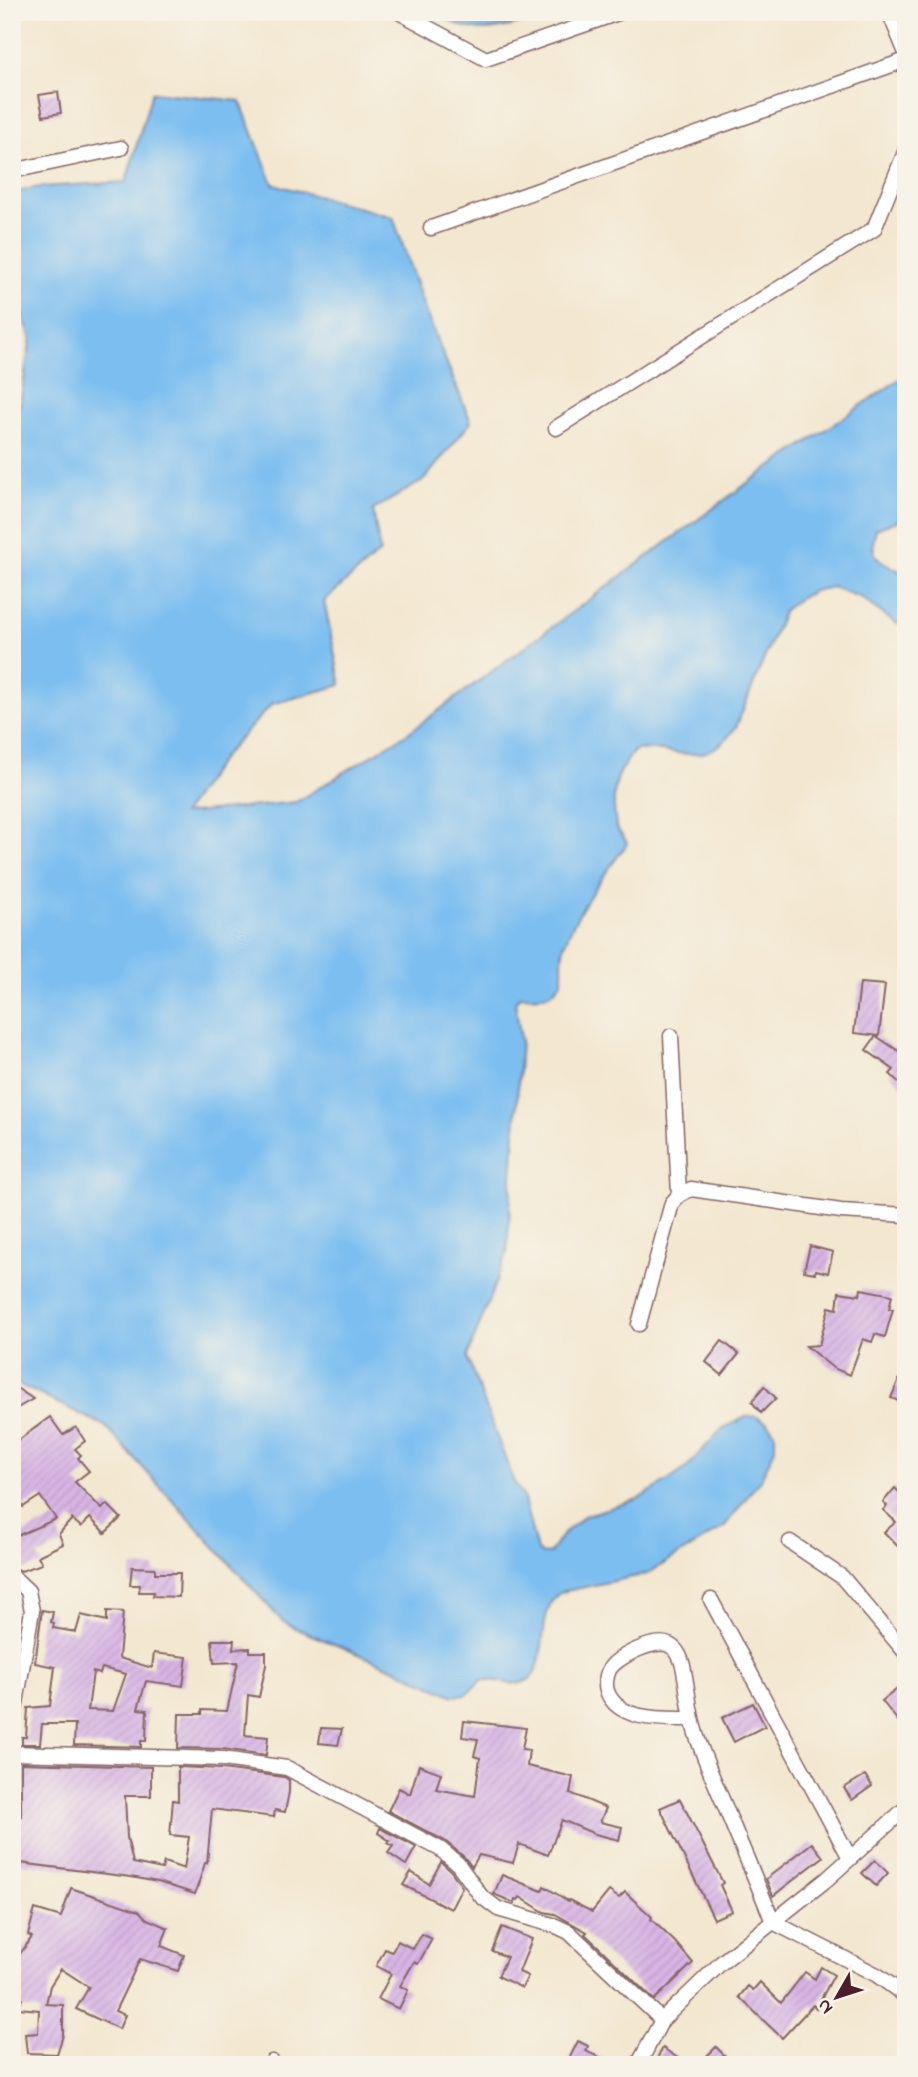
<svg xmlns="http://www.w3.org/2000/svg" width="918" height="2077" viewBox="0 0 918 2077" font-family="'Indie Flower',sans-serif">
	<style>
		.water { fill: #7bbef0; stroke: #626e8e; stroke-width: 2 }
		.building { fill: url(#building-hatch); fill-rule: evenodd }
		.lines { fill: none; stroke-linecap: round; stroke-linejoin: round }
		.street-casing { stroke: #856565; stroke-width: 17 }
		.street { stroke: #fff; stroke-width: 14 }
	</style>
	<defs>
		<pattern id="building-hatch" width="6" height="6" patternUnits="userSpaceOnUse" patternTransform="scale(1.75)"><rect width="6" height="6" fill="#d8b5e5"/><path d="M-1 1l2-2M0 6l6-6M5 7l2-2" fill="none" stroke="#bb9bc5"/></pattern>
	</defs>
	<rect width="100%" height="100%" fill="#f7f3e8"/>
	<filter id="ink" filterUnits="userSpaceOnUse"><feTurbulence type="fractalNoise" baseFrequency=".0143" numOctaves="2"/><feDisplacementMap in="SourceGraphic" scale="14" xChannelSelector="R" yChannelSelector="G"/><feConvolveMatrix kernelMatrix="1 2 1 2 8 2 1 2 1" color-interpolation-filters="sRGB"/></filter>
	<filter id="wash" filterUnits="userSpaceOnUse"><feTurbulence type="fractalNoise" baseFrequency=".00686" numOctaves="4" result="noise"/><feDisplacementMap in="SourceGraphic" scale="28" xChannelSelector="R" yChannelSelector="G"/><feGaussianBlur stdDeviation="1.57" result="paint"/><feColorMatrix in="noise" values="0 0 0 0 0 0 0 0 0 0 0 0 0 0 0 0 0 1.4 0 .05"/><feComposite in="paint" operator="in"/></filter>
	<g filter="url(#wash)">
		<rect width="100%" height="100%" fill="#f3e7d0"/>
		<g class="water">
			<path d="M 436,12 L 552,12 C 508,27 477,43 436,12 Z"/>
			<path d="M 152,92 L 240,101 L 273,184 L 393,217 L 426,313 L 471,422 L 424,480 L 373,510 L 380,552 L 324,601 L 341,685 L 272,704 L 222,758 L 183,814 L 296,802 L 408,733 L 749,482 L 906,375 L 906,532 L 899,520 L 876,529 C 866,562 883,560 906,575 L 906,627 L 894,622 L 860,597 L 832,587 L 813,591 L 800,598 L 784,610 L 736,727 C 714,758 697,756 662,751 C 653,750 643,748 634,751 C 613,777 611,793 616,825 C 617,833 625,836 627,844 C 606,872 577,910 565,943 C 560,955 563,968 562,981 C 549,1000 541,996 520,996 L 515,1002 L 521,1040 L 507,1253 L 467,1357 L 514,1482 L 523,1496 L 537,1551 L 542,1555 L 550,1553 L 563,1534 L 584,1516 L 638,1499 L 668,1481 L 685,1469 L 723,1428 L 748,1416 L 757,1417 L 768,1423 L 775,1434 L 775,1449 L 760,1480 L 724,1527 L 647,1574 L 561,1592 C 532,1610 554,1676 521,1683 C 509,1686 495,1678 482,1680 L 465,1695 L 454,1696 L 388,1666 L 302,1631 L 282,1621 L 105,1426 L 12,1381 L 12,452 L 31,338 L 12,284 L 12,193 L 39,187 L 126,182 Z"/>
		</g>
		<g id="blocks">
			<g class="building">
				<polygon points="58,92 61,113 43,116 39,95"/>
				<polygon points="860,983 885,985 879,1036 854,1033"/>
				<polygon points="876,1036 906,1056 906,1089 890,1074 894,1070 866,1050"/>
				<polygon points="810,1246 833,1252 828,1273 816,1270 815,1273 804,1271"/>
				<polygon points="861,1289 892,1295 889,1309 893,1309 885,1337 875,1334 872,1342 863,1339 850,1375 833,1368 806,1346 819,1345 829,1307 837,1309 839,1292 860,1295"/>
				<polygon points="722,1341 739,1354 722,1375 706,1362"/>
				<polygon points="906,1363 906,1404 891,1398"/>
				<polygon points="12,1385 33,1399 12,1411"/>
				<polygon points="764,1386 776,1398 761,1413 752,1402"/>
				<polygon points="50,1417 63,1435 76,1427 85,1441 75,1449 81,1455 78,1458 89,1471 75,1482 102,1509 107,1504 121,1518 105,1533 90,1518 81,1527 72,1519 59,1534 63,1544 38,1556 42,1564 21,1571 13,1567 12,1538 56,1519 40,1496 23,1507 12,1490 12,1445"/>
				<polygon points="895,1488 906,1499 906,1555 884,1532 896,1522 883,1510 887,1506 883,1502"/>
				<polygon points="132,1567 155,1568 155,1573 180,1573 179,1597 153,1596 154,1592 139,1592 140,1585 130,1585"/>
				<path d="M 42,1610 L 53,1612 L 51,1622 L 54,1623 L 53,1628 L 76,1632 L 81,1615 L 107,1621 L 107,1611 L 123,1612 L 119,1658 L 152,1668 L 154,1653 L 187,1657 L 183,1686 L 146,1681 L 138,1709 L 147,1710 L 146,1741 L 141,1741 L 141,1747 L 74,1745 L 75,1724 L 42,1724 L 40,1744 L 22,1744 L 22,1737 L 26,1737 L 28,1708 L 50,1706 L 55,1667 L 35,1663 ZM 102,1668 L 126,1674 L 113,1711 L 88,1710 L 93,1672 L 100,1674 Z"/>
				<polygon points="212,1640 234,1640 233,1649 250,1648 250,1652 266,1652 266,1665 259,1697 248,1695 245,1735 268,1737 266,1755 223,1749 178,1748 179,1714 202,1714 202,1710 227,1711 238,1662 214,1663"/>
				<polygon points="906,1682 906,1731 882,1701"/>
				<polygon points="753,1703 765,1726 734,1742 722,1718"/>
				<polygon points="464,1721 526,1728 522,1749 529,1750 527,1766 573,1777 570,1793 606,1808 600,1822 622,1827 619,1840 595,1834 562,1820 548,1855 519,1844 513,1863 479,1855 472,1867 464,1857 445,1841 388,1811 399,1788 410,1794 419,1765 441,1773 436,1789 475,1796 480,1758 474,1756 478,1739 462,1737"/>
				<polygon points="321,1728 342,1729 338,1745 319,1743"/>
				<polygon points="21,1763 151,1767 151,1796 125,1796 127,1837 133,1863 162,1869 164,1862 184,1869 189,1837 170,1835 173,1800 178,1801 178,1767 222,1769 284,1777 289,1780 289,1792 285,1812 275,1810 274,1817 212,1809 207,1863 205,1863 195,1894 158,1882 131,1877 12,1862 12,1817 21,1817"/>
				<polygon points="865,1775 872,1786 852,1800 844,1788"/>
				<polygon points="680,1799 723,1883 720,1885 732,1911 714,1919 660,1808"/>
				<polygon points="380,1828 416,1847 406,1865 388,1853 393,1846 388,1843 390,1841 378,1833"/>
				<polygon points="812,1843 823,1857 773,1896 766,1879"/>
				<polygon points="875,1860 888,1873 876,1886 862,1873"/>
				<polygon points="441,1862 451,1871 462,1887 451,1909 403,1885 411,1872 429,1884"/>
				<polygon points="502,1875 542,1891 544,1886 568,1901 569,1900 592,1912 609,1891 619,1898 625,1892 652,1917 651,1919 675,1942 693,1963 654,2000 585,1934 587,1932 555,1914 544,1912 520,1897 518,1900 515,1899 514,1903 494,1894"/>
				<polygon points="71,1888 139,1911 147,1919 168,1928 161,1946 184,1955 178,1971 140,1959 115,2011 125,2015 119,2029 76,2009 89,1987 61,1969 50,1986 46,2004 63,2005 63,2035 57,2054 27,2053 25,2034 38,2033 39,2010 18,2008 22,1999 12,1993 12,1965 32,1937 28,1935 35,1909 61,1917"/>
				<polygon points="502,1927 532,1939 519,1972 528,1976 522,1988 498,1976 507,1957 492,1951"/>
				<polygon points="422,1934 432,1939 418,1964 414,1962 400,1986 408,1990 399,2009 378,1999 391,1974 376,1966 385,1949 392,1952 398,1941 413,1949"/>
				<polygon points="821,1967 834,1975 816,2008 813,2005 782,2038 739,1997 748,1986 753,1990 760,1982 781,2003 805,1972 815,1979"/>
				<polygon points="578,2041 588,2046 586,2051 616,2065 566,2065"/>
				<polygon points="716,2047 727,2058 720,2065 698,2065"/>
				<polygon points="663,2048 688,2065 653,2065"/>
			</g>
		</g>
	</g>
	<g filter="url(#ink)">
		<use href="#blocks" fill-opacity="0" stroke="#856565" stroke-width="2"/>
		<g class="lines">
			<g class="street-casing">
				<g id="street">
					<polyline points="399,12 486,59 621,12"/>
					<polyline points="889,12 906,53"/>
					<polyline points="12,171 121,148"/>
					<polyline points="431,228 906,60"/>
					<polyline points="556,428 874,229 906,150"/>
					<polyline points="671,1036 679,1195"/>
					<polyline points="639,1324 672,1203 679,1195 691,1189 841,1211 906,1215"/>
					<polyline points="790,1542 842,1577 906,1653"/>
					<polyline points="12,1576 28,1591 32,1611 12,1726"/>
					<polyline points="711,1600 850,1858"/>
					<path d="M 692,1719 C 665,1719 618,1722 607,1691 C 605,1685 606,1676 609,1670 C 616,1657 655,1638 669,1645 C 678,1649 681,1658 683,1666 C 688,1689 689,1712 696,1734 C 704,1758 714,1781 724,1804 C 740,1843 757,1882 773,1922 L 877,1975 L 906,1996"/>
					<polyline points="12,1753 223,1759 287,1768 440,1849 458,1864 481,1896 498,1909 556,1926 569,1932 662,2020"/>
					<polyline points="272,2062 274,2065"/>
					<polyline points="638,2065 662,2020 721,1963 826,1880 906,1808"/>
				</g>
			</g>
			<use href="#street" class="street"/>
		</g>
	</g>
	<rect width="918" height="2077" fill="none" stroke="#f7f3e8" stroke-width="42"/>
	<g transform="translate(837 1997) rotate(231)" stroke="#f7f3e8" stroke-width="5" paint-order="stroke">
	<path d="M0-5L12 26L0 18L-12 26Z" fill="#4a1f2b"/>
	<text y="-10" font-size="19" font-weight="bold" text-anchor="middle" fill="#4a1f2b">N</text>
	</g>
</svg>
